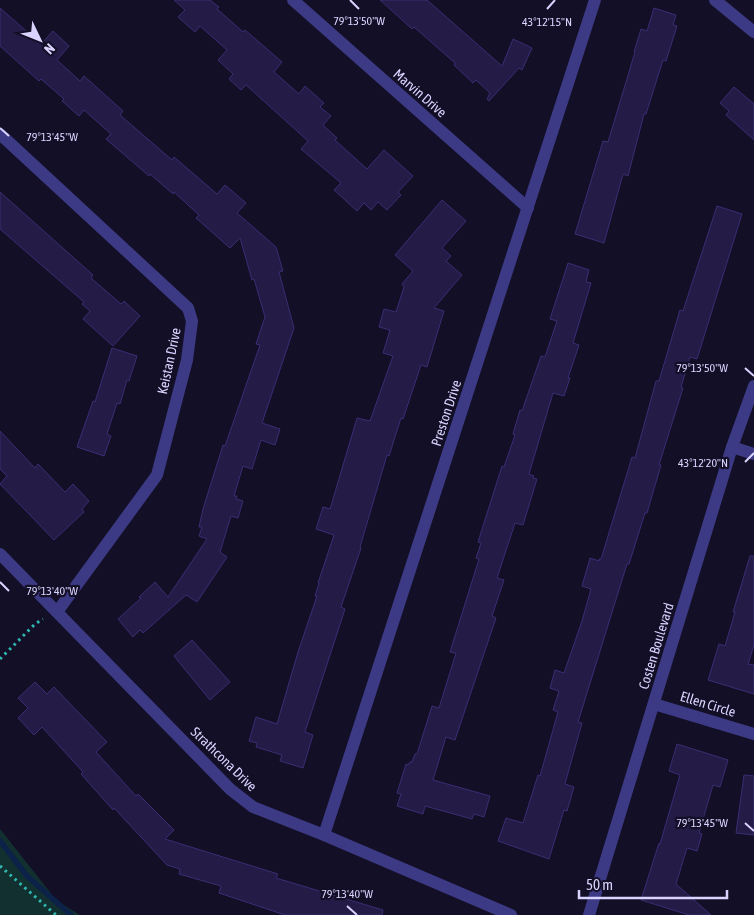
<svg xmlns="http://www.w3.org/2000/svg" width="754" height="915" viewBox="0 0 754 915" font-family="'Asap Condensed',sans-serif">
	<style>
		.green { fill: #12302f }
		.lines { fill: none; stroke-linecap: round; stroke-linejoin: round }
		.stream { stroke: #0c2248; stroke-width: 5.5 }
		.building { fill: #241b47; stroke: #3b2d73 }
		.path { stroke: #2fb8b0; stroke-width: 3; stroke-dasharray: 2.5 4; stroke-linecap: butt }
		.minor { stroke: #3d3a85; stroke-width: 12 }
		.ticks { fill: none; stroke: #d9d4ff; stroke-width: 2 }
		.labels { text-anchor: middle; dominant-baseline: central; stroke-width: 4.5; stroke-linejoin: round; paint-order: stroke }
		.street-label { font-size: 14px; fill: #d9d4ff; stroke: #130f26 }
		.ticks-label { font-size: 12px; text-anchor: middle; fill: #d9d4ff; stroke: #130f26; stroke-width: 4.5; stroke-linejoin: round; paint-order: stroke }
	</style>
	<rect width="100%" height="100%" fill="#130f26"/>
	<polygon class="green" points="0,829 57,901 80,915 0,915"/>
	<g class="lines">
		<polyline class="stream" points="0,841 27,876 71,915"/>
	</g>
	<g class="building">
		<polygon points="174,0 210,0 219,7 217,9 243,32 245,30 282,62 274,72 299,94 305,86 324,103 320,107 331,116 323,125 337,138 335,140 367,169 384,150 413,176 398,192 401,195 387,210 378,202 371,210 364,203 357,211 334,190 341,183 301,149 308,141 246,85 241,90 229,79 233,74 218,60 227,50 200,26 195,32 178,17 185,10"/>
		<polygon points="380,0 427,0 502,66 513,39 532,48 522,70 519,68 489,101 487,99 490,93 476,80 473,83 454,65 455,63 414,27 412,29"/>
		<polygon points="0,8 41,44 53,31 69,46 57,60 80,81 84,76 123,111 120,115 172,160 174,157 217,194 225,185 246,203 237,213 276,247 283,271 279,272 294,328 262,423 280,429 275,445 261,440 252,469 243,466 234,496 237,496 236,499 243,501 238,518 231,516 220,552 227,557 197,602 186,595 143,633 140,630 133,637 118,619 141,598 139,597 155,582 168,597 207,539 199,536 202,527 199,527 203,509 223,445 225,446 260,345 256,344 265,317 254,279 252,280 240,238 230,248 196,218 199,215 174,192 173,194 150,174 149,176 106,139 111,134 84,110 79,116 62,101 64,99 41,79 39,81 0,46"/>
		<polygon points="654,8 676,15 673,25 677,26 666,61 663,60 646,114 644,114 628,176 623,174 604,243 575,234 603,141 608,142 635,52 634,52 641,29 647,31"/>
		<polygon points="734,87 754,104 754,140 726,115 729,111 720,103"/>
		<polygon points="0,192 93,275 91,278 121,304 124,301 140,316 113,346 83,319 90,311 82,304 84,302 0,229"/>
		<polygon points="442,200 466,221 442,248 451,256 446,261 462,275 434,308 444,311 427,367 421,365 403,419 401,418 389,456 387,455 360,547 361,548 341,607 345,609 305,732 313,735 303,768 280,761 282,755 256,747 257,743 249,741 256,717 277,724 298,652 317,596 315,596 319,583 318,583 334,535 316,529 323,507 330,509 357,418 370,421 393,356 383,353 390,330 379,327 384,309 396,312 404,287 402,284 413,271 395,255"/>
		<polygon points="717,206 742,214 697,359 690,357 681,387 683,388 659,465 661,465 647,513 645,513 629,564 627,564 578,722 582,723 565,784 574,787 567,811 564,810 549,859 498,841 506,818 523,823 538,775 540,776 558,712 553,710 559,691 550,688 555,670 564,673 582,621 591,589 582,586 590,558 599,561 599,559 601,559 632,457 635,458 656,381 659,381 680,310 683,311"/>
		<polygon points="568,263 589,270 586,282 591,283 573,343 579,345 568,378 570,378 564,396 553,393 529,474 534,476 533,478 537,479 523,525 515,523 497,578 504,580 492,616 496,618 455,740 446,737 433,780 490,796 484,817 474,814 472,819 425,806 423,814 397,806 401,794 397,793 406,764 408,765 410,762 412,762 415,754 417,754 432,706 439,708 456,653 450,652 479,559 476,558 481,543 478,542 502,466 504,467 515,435 513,434 520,410 522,411 541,356 545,357 557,321 550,319"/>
		<polygon points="112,348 137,356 129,381 127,380 120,404 117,403 107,434 111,436 104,456 77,447 93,401 95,402"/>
		<polygon points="0,431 35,468 38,464 65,492 73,484 89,501 82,509 84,512 54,540 0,484 7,476 0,469"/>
		<polygon points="750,556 754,556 754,645 748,664 754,665 754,694 708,680 719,644 725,646 735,612 733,612"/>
		<polygon points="192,640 230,682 210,700 174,656"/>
		<polygon points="35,682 47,694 54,687 107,742 96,752 136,796 138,794 174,830 165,839 278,874 276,878 383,910 382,915 285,915 219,893 221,886 179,874 180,869 167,865 114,808 113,810 81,774 83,772 42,727 34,735 18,718 28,708 18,698"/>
		<polygon points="677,744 728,760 720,787 713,785 699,833 702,834 697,851 687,848 676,884 711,915 689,915 641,900 659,843 660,844 680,775 669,771"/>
		<polygon points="744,775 754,776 754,835 736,833"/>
	</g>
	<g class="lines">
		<g class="path">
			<polyline points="0,659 35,624 43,619"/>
			<polyline points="0,866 56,915"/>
		</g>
		<g class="minor">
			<polyline points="293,0 528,208"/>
			<polyline points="715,0 754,32"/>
			<polyline points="0,134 188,308 192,321 187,360 157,475 57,612"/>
			<polyline points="732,447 754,454"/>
			<polyline points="0,554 230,789 253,807 324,835 511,915"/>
			<polyline points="654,704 754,734"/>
			<polyline points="324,835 595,0"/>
			<polyline points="589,915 732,447 754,386"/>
		</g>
	</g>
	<path class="ticks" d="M 350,0 L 359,9M 547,9 L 555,0M 0,128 L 9,136M 745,368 L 754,376M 745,462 L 754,453M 0,582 L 9,591M 745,823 L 754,831M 347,906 L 357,915"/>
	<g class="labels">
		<g class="street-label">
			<text transform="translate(420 93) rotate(41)">Marvin Drive</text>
			<text transform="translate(169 361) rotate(-78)">Keistan Drive</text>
			<text transform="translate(446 413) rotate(-72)">Preston Drive</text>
			<text transform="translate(656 646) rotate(-73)">Costen Boulevard</text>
			<text transform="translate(708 704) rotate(17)">Ellen Circle</text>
			<text transform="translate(224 759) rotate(44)">Strathcona Drive</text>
		</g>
	</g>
	<g class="ticks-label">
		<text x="359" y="25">79°13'50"W</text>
		<text x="547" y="26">43°12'15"N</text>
		<text x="52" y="141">79°13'45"W</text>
		<text x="702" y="372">79°13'50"W</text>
		<text x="703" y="467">43°12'20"N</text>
		<text x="52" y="595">79°13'40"W</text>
		<text x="702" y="827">79°13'45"W</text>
		<text x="347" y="898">79°13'40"W</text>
	</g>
	<g transform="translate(40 40) rotate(133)" stroke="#130f26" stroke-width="4" paint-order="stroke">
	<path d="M0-4L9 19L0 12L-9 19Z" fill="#d9d4ff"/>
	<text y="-8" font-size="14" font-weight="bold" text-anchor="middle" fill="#d9d4ff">N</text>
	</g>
	<path d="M579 890v8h148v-8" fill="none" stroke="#d9d4ff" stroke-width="2.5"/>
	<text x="586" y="890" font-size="15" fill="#d9d4ff" stroke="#130f26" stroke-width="4" paint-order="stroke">50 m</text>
</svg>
